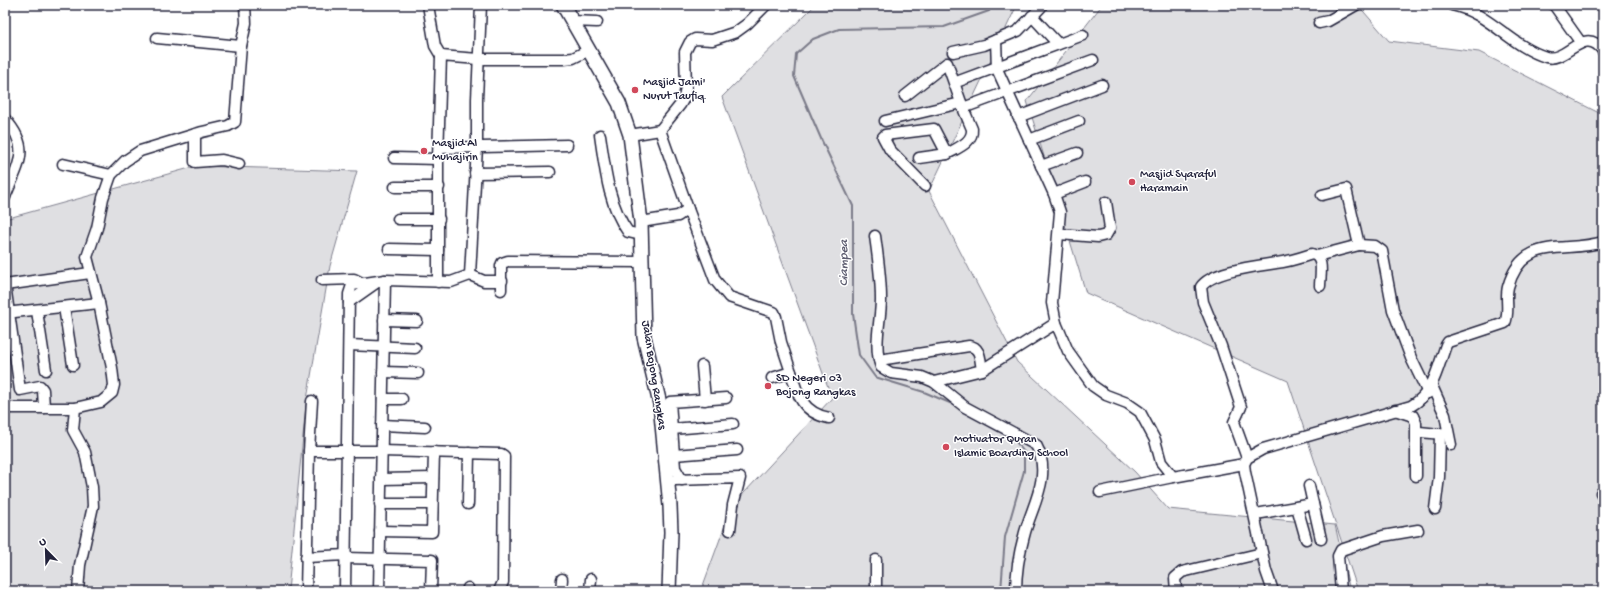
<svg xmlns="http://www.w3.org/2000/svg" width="1608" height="596" viewBox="0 0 1608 596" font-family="'Gochi Hand',sans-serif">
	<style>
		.green { fill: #dfdfe2; stroke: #80808e }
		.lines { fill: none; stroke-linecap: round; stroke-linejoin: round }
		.stream { stroke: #7a7a88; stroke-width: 2 }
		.minor-casing { stroke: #22223b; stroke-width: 13 }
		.major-casing { stroke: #22223b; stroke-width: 16 }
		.minor { stroke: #fff; stroke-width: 10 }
		.major { stroke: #fff; stroke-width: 13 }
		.poi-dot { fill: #d1495b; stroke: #fff; stroke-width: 1.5 }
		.labels { text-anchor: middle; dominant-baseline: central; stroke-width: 3; stroke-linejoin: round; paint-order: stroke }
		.poi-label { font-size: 12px; fill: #22223b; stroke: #fff; text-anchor: start }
		.street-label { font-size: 12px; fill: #22223b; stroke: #fff }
		.water-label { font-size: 13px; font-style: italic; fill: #5c5c6f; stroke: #fff }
	</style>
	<rect width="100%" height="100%" fill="#fff"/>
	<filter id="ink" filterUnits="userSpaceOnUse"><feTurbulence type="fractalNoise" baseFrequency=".025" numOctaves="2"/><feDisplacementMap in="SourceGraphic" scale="8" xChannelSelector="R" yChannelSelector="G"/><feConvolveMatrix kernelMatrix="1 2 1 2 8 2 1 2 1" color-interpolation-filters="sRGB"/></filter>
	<g filter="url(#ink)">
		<g class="green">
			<polygon points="815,5 1017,5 929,191 1017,362 1135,472 1168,509 1335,525 1350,591 701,591 732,506 832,398 722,97"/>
			<polygon points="1102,5 1358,5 1389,41 1479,52 1603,115 1603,591 1358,591 1288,381 1086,293 1027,101"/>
			<polygon points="197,166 357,171 330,266 306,405 288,591 5,591 5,219"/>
		</g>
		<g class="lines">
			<g class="stream">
				<polyline points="957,406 924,392 875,377 859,355 853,314 853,206 822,141 794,76 796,54 813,39 839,29 944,27 989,11 993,5"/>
				<polyline points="1001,591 1005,537 1024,471 1024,452 1012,437"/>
			</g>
			<g class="minor-casing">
				<g id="minor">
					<polyline points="428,5 435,46 441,56"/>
					<path d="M 1452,5 C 1488,12 1512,47 1546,57 C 1567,63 1584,24 1603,51"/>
					<polyline points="1554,5 1581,43"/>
					<polyline points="1032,16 1058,44"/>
					<polyline points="572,21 597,22"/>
					<polyline points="1319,23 1328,21 1356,5"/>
					<polyline points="157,38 241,46"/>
					<polyline points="996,40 997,69 1054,194 1060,212 1052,303 1056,323 1068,351 1093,386 1106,395 1127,403 1140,412 1155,440 1161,462 1173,477 1244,464"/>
					<polyline points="953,52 984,45 1018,31 1041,7"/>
					<polyline points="959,81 1083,35"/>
					<path d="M 905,96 L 947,63 L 963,108 L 972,129 C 973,143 957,148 947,154 L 934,129 L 885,135 L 883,137 L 890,150 L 925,186"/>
					<polyline points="963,108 1093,60"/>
					<polyline points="1018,117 1102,85"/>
					<path d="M 5,119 C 32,149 18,164 5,197"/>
					<polyline points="885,121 961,103"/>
					<polyline points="660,130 688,209 715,280 729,297 770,311 774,312 776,317 781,342 791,372 772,378"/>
					<polyline points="195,134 195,162 222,160 239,164"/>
					<path d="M 600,135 C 605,168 608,204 628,232 L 641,235"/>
					<polyline points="630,135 660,130 680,105 684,98 686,88 685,52 690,42 695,39 712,40 736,32 747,24 766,5"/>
					<polyline points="1029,140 1079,121"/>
					<polyline points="439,148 567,145"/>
					<polyline points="394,158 438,159"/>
					<polyline points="919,158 947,154"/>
					<polyline points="63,164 111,175"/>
					<polyline points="1041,166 1077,153"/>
					<polyline points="475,173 550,172"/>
					<polyline points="395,187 439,187"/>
					<polyline points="1054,194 1085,182"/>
					<polyline points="398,219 439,219"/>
					<polyline points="641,222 678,216 688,209"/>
					<polyline points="1059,234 1098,237 1106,235 1110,228 1106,202"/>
					<path d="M 875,236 C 878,257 881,278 881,299 C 881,321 873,345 881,367 L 891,373 L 922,377 L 934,382 L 965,407 L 1036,445 C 1053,476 1031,507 1024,536 C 1019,554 1016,572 1016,591"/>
					<polyline points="1359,245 1375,246 1382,251 1393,310 1411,358 1428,393"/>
					<polyline points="389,249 438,250"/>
					<polyline points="1317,256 1359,245 1346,189 1322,195"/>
					<polyline points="470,275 484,281 502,281"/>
					<polyline points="322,280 354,279 360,282"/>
					<polyline points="438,282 438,159 441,56 478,59 564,59 573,58 589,50"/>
					<polyline points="5,285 20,390 40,386 43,390 44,408"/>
					<polyline points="5,285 90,273"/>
					<polyline points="501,290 501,266 502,263 508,261 642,262"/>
					<polyline points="349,302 376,283"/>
					<polyline points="64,307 73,365"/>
					<polyline points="37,311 46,370"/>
					<polyline points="5,313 99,303"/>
					<polyline points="384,320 417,321"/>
					<polyline points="349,345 415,348"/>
					<path d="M 879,360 L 969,346 C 981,347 980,360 982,370 L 934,382"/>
					<polyline points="702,366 705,400"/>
					<polyline points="982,370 1056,323"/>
					<polyline points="383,372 418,373"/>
					<path d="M 791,372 C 797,395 803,413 829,418"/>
					<polyline points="1432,386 1445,415 1451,445"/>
					<polyline points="383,399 402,399"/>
					<polyline points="5,408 75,408"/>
					<polyline points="1395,410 1413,416 1416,423 1416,476"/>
					<polyline points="382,425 425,427"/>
					<polyline points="672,429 733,424"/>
					<path d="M 1417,432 C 1428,432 1436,435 1446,433"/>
					<polyline points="309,451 312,401"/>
					<polyline points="674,455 737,450"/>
					<path d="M 1247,458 L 1234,422 L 1241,407 L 1221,346 L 1203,302 L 1201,287 C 1211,271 1258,266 1276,263 C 1288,262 1300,258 1312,254 C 1325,257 1320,276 1320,286"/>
					<polyline points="381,479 433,478"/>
					<polyline points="675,480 740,478 733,505 730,530"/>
					<polyline points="682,480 675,468 670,402 726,398"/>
					<polyline points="1309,486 1321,539"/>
					<polyline points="1100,492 1173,477"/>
					<polyline points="1601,493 1603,493"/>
					<polyline points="380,504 432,504"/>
					<polyline points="468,504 469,453"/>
					<polyline points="1297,507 1306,539"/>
					<polyline points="1435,509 1439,477 1440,434"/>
					<polyline points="1256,514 1313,504"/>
					<polyline points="380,531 432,532 434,452"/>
					<polyline points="306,557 346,555"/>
					<polyline points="345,558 432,560 431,591"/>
					<polyline points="78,591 80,565 93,506 92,487 85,452 73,430 75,408 101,402 112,393 114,385 112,368 99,303 87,257 97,228 103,198 111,175 125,161 140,151 202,132 228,126 235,122 241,46 246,23 245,5"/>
					<polyline points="306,591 309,451 381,451 501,454 504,456 503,582 499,591"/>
					<polyline points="345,591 349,294 352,285 385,280 451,282 470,275 477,147 477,99 481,5"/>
					<polyline points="379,591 385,280"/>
					<polyline points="468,591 468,588"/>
					<polyline points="561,591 562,579"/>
					<polyline points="590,591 591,579"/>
					<polyline points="876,591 876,560"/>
					<polyline points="1176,591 1175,578 1182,572 1262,553"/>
					<path d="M 1273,591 L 1266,571 L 1245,472 L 1244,464 L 1247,458 L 1263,449 L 1411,406 C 1434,393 1437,369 1446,345 L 1448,342 L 1505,323 C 1510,312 1505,298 1508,287 C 1523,234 1564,254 1603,242"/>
					<polyline points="1341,591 1338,556 1341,550 1383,536 1418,530"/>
				</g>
			</g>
			<g class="major-casing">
				<polyline id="major" points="563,5 619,103 630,135 641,222 644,337 660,404 670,506 671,532 669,591"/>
			</g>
			<use href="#minor" class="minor"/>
			<use href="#major" class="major"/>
		</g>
	</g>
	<g class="poi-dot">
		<circle cx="635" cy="90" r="4"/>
		<circle cx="424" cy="151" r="4"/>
		<circle cx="1132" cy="182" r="4"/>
		<circle cx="768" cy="386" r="4"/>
		<circle cx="946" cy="447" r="4"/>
	</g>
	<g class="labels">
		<g class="poi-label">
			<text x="643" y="83">Masjid Jami'<tspan x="643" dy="14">Nurut Taufiq</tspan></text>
			<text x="432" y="144">Masjid Al<tspan x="432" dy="14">Muhajirin</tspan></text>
			<text x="1140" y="175">Masjid Syaraful<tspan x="1140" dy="14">Haramain</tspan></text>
			<text x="776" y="379">SD Negeri 03<tspan x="776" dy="14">Bojong Rangkas</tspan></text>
			<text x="954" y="440">Motivator Quran<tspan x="954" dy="14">Islamic Boarding School</tspan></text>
		</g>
		<g class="street-label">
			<text transform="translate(653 375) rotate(81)">Jalan Bojong Rangkas</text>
		</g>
		<g class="water-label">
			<text transform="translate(844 263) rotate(-90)">Ciampea</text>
		</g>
	</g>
	<rect width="1608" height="596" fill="none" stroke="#fff" stroke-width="20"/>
	<rect x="10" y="10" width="1588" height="576" fill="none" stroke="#22223b" stroke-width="1.5" filter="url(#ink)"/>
	<g transform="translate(46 550) rotate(337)" stroke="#ffffff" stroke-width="3" paint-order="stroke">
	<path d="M0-3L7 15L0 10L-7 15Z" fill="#22223b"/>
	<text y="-6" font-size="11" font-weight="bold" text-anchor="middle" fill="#22223b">U</text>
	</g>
</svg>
